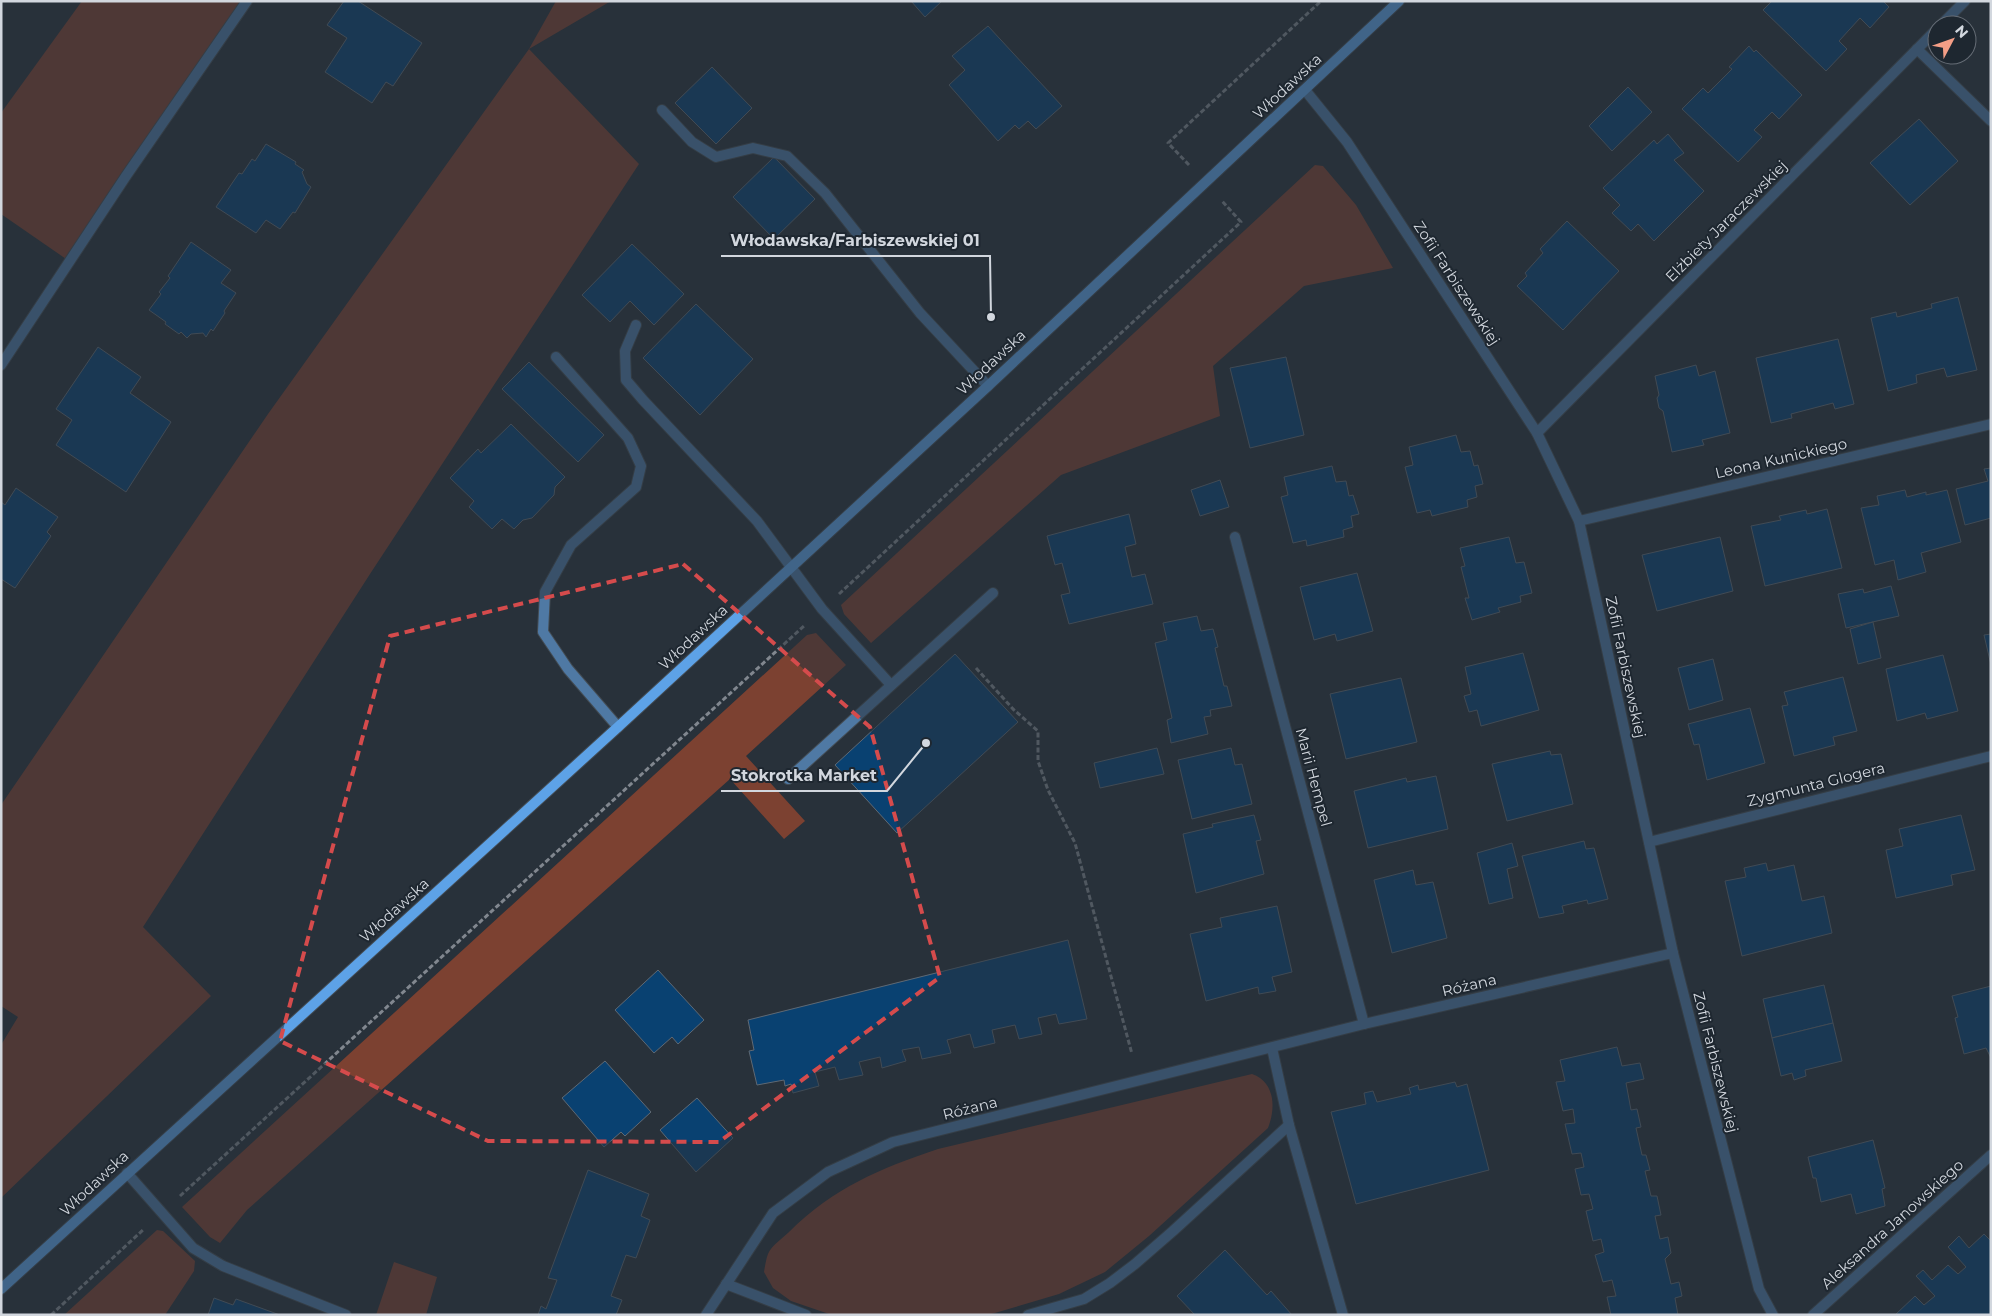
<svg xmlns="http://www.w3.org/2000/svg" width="1992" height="1316" viewBox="0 0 1992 1316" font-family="Montserrat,sans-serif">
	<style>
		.green { fill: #7c4131 }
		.building { fill: #094171; stroke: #5f6974 }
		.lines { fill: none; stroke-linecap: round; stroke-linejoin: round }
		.lane-casing { stroke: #434c54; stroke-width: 12 }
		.street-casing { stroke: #434c54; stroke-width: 12 }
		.secondary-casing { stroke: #434c54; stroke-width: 12 }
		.path { stroke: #81878f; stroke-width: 3; stroke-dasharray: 5 2.5; stroke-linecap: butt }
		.lane { stroke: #4f79a4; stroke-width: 10 }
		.street { stroke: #4f79a4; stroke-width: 10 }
		.secondary { stroke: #5da2e7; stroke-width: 10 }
		.marked { fill: none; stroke: #d54b4c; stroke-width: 4; stroke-dasharray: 10 6; stroke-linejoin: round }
		.labels { text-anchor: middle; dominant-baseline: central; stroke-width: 4; stroke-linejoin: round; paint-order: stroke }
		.street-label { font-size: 15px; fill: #d2d7de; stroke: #1e2730 }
		.leader { fill: none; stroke: #d2d7de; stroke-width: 2 }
		.callout-dot { fill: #d2d7de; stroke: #1e2730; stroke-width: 2 }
		.callout-label { font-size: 16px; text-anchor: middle; font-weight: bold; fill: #d2d7de; stroke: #1e2730; stroke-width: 4; stroke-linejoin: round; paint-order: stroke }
	</style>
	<rect width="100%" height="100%" fill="#28313a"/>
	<g class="green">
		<polygon points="82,1 247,1 69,261 1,214 1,113"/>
		<polygon points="556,1 611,1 529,49 639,164 370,574 143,927 211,996 1,1198 1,1045 18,1017 1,1006 1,805 268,414 529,49"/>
		<polygon points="1315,165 1323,166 1356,205 1393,268 1304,286 1213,366 1220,416 1061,475 871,643 844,614 841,605"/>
		<polygon points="816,633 846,665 746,756 805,821 784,839 730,779 247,1210 220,1243 210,1237 182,1207 807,635"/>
		<path d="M 1252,1074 C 1275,1082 1276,1108 1268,1128 L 1149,1236 L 1105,1272 L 1059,1294 L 988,1315 L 832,1315 L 791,1301 L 773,1288 L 764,1272 C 765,1266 766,1259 768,1254 C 771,1246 783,1238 789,1232 C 835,1187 879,1169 938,1149 Z"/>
		<polygon points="157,1230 163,1231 195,1261 194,1271 165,1315 64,1315"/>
		<polygon points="394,1262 437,1277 426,1315 376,1315"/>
	</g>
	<g class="building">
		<polygon points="344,1 358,1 422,43 393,86 386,82 372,103 325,72 347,38 327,25"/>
		<polygon points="911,1 942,1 925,17"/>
		<polygon points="1772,1 1883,1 1889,7 1870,28 1860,18 1839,41 1847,49 1826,71 1763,10"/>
		<polygon points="988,26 1062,106 1036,129 1028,121 1019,129 1015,125 998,141 949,85 965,70 952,56"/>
		<polygon points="1749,46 1754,52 1756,50 1802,95 1779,119 1772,112 1754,130 1762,137 1738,162 1682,109 1703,88 1708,93 1732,69 1729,67"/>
		<polygon points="712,67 752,108 716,144 675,103"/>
		<polygon points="1628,87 1652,112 1612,151 1589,126"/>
		<polygon points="1919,119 1958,161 1910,205 1870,163"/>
		<polygon points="1668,134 1684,153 1674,160 1704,191 1654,241 1638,224 1631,231 1612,213 1620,205 1603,188 1654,140 1657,144"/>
		<polygon points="266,144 296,162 295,164 304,170 302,172 307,184 311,187 295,213 293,212 280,229 266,220 256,233 216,207 239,173 242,174 252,159 255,161"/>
		<polygon points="774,157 815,199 774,239 733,197"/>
		<polygon points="1567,221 1619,271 1563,330 1517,286 1527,276 1525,273 1543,253 1540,249"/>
		<polygon points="191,242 231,270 221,283 236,293 224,311 225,313 213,331 211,329 206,337 203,333 191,334 187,338 181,332 179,334 165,324 166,322 149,310 161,294 159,292 170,278 168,276"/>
		<polygon points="632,244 684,294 654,325 630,301 610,322 582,295"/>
		<polygon points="1958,297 1977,370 1947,377 1944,368 1916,375 1917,383 1888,391 1871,318 1896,312 1897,317 1932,308 1931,304"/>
		<polygon points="696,304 753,359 700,415 643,358"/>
		<polygon points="1838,339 1854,404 1835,409 1833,403 1791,414 1792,418 1771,423 1756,358"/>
		<polygon points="98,347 141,377 130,393 171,422 126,492 56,445 72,420 56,409"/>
		<polygon points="1286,357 1304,435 1250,448 1230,368"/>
		<polygon points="529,362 604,435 578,462 502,389"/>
		<polygon points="1696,365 1699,376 1715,371 1730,433 1702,440 1704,445 1672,452 1663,411 1659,408 1657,398 1659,395 1655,376"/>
		<polygon points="511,424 565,477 555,487 554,495 532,518 523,520 514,529 502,519 492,529 469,507 474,501 450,478 478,449 481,453"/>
		<polygon points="1456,435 1461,452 1470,451 1474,466 1478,465 1483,484 1475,486 1477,497 1467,500 1468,507 1432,516 1430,510 1417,513 1405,467 1413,465 1409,447"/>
		<polygon points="1332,466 1336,482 1346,481 1349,496 1353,495 1359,514 1351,516 1353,527 1343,530 1344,537 1307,546 1306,540 1293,543 1281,497 1288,495 1284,477"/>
		<polygon points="1991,468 1991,518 1965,525 1956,489 1988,481 1984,469"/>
		<polygon points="1220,480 1229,507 1200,516 1191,490"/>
		<polygon points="16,488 58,517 47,532 51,536 15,588 1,579 1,502 5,505"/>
		<polygon points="1905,490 1907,497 1926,492 1926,495 1947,490 1961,542 1921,553 1926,572 1898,580 1894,560 1875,565 1861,508 1879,505 1877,496"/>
		<polygon points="1827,509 1842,568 1765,586 1751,526 1781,520 1779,516 1806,510 1807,514"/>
		<polygon points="1129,514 1136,544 1125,547 1132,577 1145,574 1153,604 1069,624 1061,595 1070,593 1062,563 1055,565 1047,536"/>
		<polygon points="1509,537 1516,563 1524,562 1532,593 1520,596 1521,602 1498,608 1500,612 1472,620 1465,598 1469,598 1461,567 1465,566 1460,548"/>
		<polygon points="1720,537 1733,591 1657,611 1642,555"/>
		<polygon points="1357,573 1373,631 1337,641 1335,634 1314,640 1300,587"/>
		<polygon points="1891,586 1899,616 1846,628 1838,594 1863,589 1864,593"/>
		<polygon points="1197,616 1201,631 1213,629 1218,647 1215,648 1224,686 1227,686 1232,706 1210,710 1211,716 1204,717 1208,734 1171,743 1167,720 1172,718 1155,643 1167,640 1163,623"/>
		<polygon points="1873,622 1881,658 1858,664 1850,629"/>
		<polygon points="1991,634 1991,665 1984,635"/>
		<polygon points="1523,653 1539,710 1481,726 1477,710 1469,712 1464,696 1471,694 1465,667"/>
		<polygon points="955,654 1018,722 897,833 835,765"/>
		<polygon points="1943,655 1958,711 1927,719 1925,713 1897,721 1886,669"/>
		<polygon points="1713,659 1723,700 1689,710 1678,668"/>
		<polygon points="1843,677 1857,731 1833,737 1835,745 1794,756 1782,706 1788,705 1784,692"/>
		<polygon points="1401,678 1417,742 1346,759 1330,694"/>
		<polygon points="1750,708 1765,763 1707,780 1699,744 1694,745 1688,724"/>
		<polygon points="1157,748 1164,774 1100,788 1094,763"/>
		<polygon points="1231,748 1235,765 1242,764 1252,804 1192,819 1178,760"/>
		<polygon points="1550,751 1551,755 1561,754 1573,804 1507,821 1492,764"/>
		<polygon points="1436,776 1448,829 1368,848 1354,791 1406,778 1407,782"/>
		<polygon points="1254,815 1261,840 1256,841 1264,874 1196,893 1183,834 1213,827 1212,824"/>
		<polygon points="1961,815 1975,870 1951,875 1953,885 1896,898 1886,850 1903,846 1899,829"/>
		<polygon points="1584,841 1586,849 1594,848 1608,899 1588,904 1587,900 1562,906 1564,913 1539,918 1522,856"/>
		<polygon points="1512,843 1518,866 1507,869 1513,898 1489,904 1477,853"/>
		<polygon points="1766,863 1768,871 1794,865 1802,901 1824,896 1832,933 1742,956 1725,881 1746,877 1744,868"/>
		<polygon points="1413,870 1416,885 1433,882 1447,938 1392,953 1374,880"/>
		<polygon points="1277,906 1292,972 1272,977 1276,991 1259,994 1258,987 1206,1001 1190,934 1222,927 1220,918"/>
		<polygon points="1068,940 1087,1019 1059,1024 1056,1014 1038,1018 1042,1034 1019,1039 1015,1025 992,1030 995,1043 974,1048 970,1034 947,1040 951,1053 922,1059 919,1047 902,1050 906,1061 882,1068 880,1057 859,1062 863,1075 839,1080 835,1067 815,1072 819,1086 793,1093 791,1084 785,1086 784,1080 757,1085 749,1051 754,1050 748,1020"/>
		<polygon points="658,970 704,1020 678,1044 672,1037 654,1053 615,1010"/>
		<polygon points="1824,985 1833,1023 1772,1038 1763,999"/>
		<polygon points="1991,986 1991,1058 1986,1048 1964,1054 1955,1018 1958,1017 1952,996"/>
		<polygon points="1833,1023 1842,1061 1805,1070 1806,1076 1794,1080 1792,1073 1781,1076 1772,1038"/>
		<polygon points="1617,1047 1622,1066 1640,1063 1644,1079 1626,1083 1631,1110 1637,1109 1641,1127 1636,1128 1642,1155 1646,1155 1650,1170 1645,1171 1651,1196 1657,1196 1661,1215 1655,1216 1660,1239 1668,1237 1671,1253 1665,1259 1671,1284 1679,1282 1682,1296 1675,1298 1678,1315 1611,1315 1607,1297 1616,1296 1612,1280 1603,1282 1595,1255 1604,1252 1601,1239 1593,1241 1586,1211 1593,1209 1589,1194 1581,1195 1575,1169 1584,1167 1581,1153 1572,1154 1565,1124 1575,1123 1573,1109 1563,1111 1556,1082 1565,1081 1560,1060"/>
		<polygon points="605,1061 651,1112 625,1136 621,1132 604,1147 562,1098"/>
		<polygon points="1455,1082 1457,1087 1467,1084 1489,1170 1356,1204 1331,1112 1366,1104 1364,1093 1373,1091 1377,1102 1411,1094 1409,1088 1418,1085 1419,1090"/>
		<polygon points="697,1098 733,1138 696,1172 660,1130"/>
		<polygon points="1873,1140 1885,1188 1882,1189 1885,1206 1856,1214 1851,1194 1821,1202 1816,1178 1813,1178 1808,1157"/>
		<polygon points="588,1170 649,1194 641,1216 650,1220 636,1258 626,1255 611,1296 622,1300 616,1315 538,1315 541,1306 546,1309 557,1280 548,1278"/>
		<polygon points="1984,1234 1991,1241 1991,1315 1895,1315 1915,1296 1924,1305 1935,1296 1916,1276 1923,1270 1932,1280 1948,1265 1958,1274 1966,1267 1948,1247 1959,1236 1969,1248"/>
		<polygon points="1225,1250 1267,1295 1271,1291 1292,1315 1195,1315 1177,1296"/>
		<polygon points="214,1298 233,1305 236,1299 280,1315 208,1315"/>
	</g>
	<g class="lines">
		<g class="lane-casing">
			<g id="lane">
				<polyline points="662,110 692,142 716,157 753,148 787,156 825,193 920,313 988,386"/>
				<polyline points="636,325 625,351 626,380 643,400 757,521 822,609 891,685"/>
				<polyline points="556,357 628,438 641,466 636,487 571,545 545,592 543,632 568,669 618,727"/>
				<polyline points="788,779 993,593"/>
				<polyline points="127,1173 193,1248 223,1266 346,1315"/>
			</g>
		</g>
		<g class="street-casing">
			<g id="street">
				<polyline points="1941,25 1965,1"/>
				<polyline points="1917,49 1991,121"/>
				<polyline points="1305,90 1347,142 1537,433 1579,521 1673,953 1759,1289 1773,1315"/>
				<polyline points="1,365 126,176 247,1"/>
				<polyline points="1537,433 1937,29"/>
				<polyline points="1579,521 1991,424"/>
				<polyline points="1235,537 1364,1024"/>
				<polyline points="1649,842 1991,756"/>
				<polyline points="1272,1048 1289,1125 1343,1315"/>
				<polyline points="726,1284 806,1315"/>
				<polyline points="706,1315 773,1213 828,1172 893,1142 1364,1024 1673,953"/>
				<polyline points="1028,1315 1084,1299 1110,1283 1135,1264 1173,1231 1289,1125"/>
				<polyline points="1813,1315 1991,1155"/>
			</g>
		</g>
		<g class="secondary-casing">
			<polyline id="secondary" points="1,1289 618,727 988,386 1399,1"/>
		</g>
		<g class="path">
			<polyline points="1189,165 1168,143 1321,1"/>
			<polyline points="839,594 1241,222 1222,201"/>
			<polyline points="976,668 1013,709 1038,731 1038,761 1048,790 1075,843 1132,1054"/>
			<polyline points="180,1196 805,625"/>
			<polyline points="51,1315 144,1229"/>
		</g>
		<use href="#lane" class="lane"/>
		<use href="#street" class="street"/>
		<use href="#secondary" class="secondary"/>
	</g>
	<path d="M0 0H1992V1316H0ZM 683,564 L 870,727 L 940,977 L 719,1142 L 488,1141 L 280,1041 L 390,636 Z" fill="#28313a" fill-opacity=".55" fill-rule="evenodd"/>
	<path class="marked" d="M 683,564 L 870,727 L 940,977 L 719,1142 L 488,1141 L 280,1041 L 390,636 Z"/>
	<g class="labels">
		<g class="street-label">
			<text transform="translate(1287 86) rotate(-43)">Włodawska</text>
			<text transform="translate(1726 221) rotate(-45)">Elżbiety Jaraczewskiej</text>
			<text transform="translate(1457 283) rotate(57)">Zofii Farbiszewskiej</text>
			<text transform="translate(991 362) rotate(-43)">Włodawska</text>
			<text transform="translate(1781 458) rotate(-13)">Leona Kunickiego</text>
			<text transform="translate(693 637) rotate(-43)">Włodawska</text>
			<text transform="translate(1626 667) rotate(78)">Zofii Farbiszewskiej</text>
			<text transform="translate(1314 777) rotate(75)">Marii Hempel</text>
			<text transform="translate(1816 784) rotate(-14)">Zygmunta Glogera</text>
			<text transform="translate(394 910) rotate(-42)">Włodawska</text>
			<text transform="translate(1469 985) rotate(-13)">Różana</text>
			<text transform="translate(1716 1062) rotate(76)">Zofii Farbiszewskiej</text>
			<text transform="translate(970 1108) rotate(-14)">Różana</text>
			<text transform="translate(94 1183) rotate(-43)">Włodawska</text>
			<text transform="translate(1892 1224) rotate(-42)">Aleksandra Janowskiego</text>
		</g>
	</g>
	<path class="leader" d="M991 317L990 256H721M926 743L887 791H721"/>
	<g class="callout-dot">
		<circle cx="991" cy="317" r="5"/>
		<circle cx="926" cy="743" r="5"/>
	</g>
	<g class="callout-label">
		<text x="855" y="246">Włodawska/Farbiszewskiej 01</text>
		<text x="804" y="781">Stokrotka Market</text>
	</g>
	<rect width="1992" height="1316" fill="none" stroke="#d2d7de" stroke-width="5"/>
	<g transform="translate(1952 40) rotate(49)"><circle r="24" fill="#1e2730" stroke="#666d76"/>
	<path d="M0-4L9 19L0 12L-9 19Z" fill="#f49e86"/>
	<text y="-8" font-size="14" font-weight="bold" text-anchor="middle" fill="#d2d7de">N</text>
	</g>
</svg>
